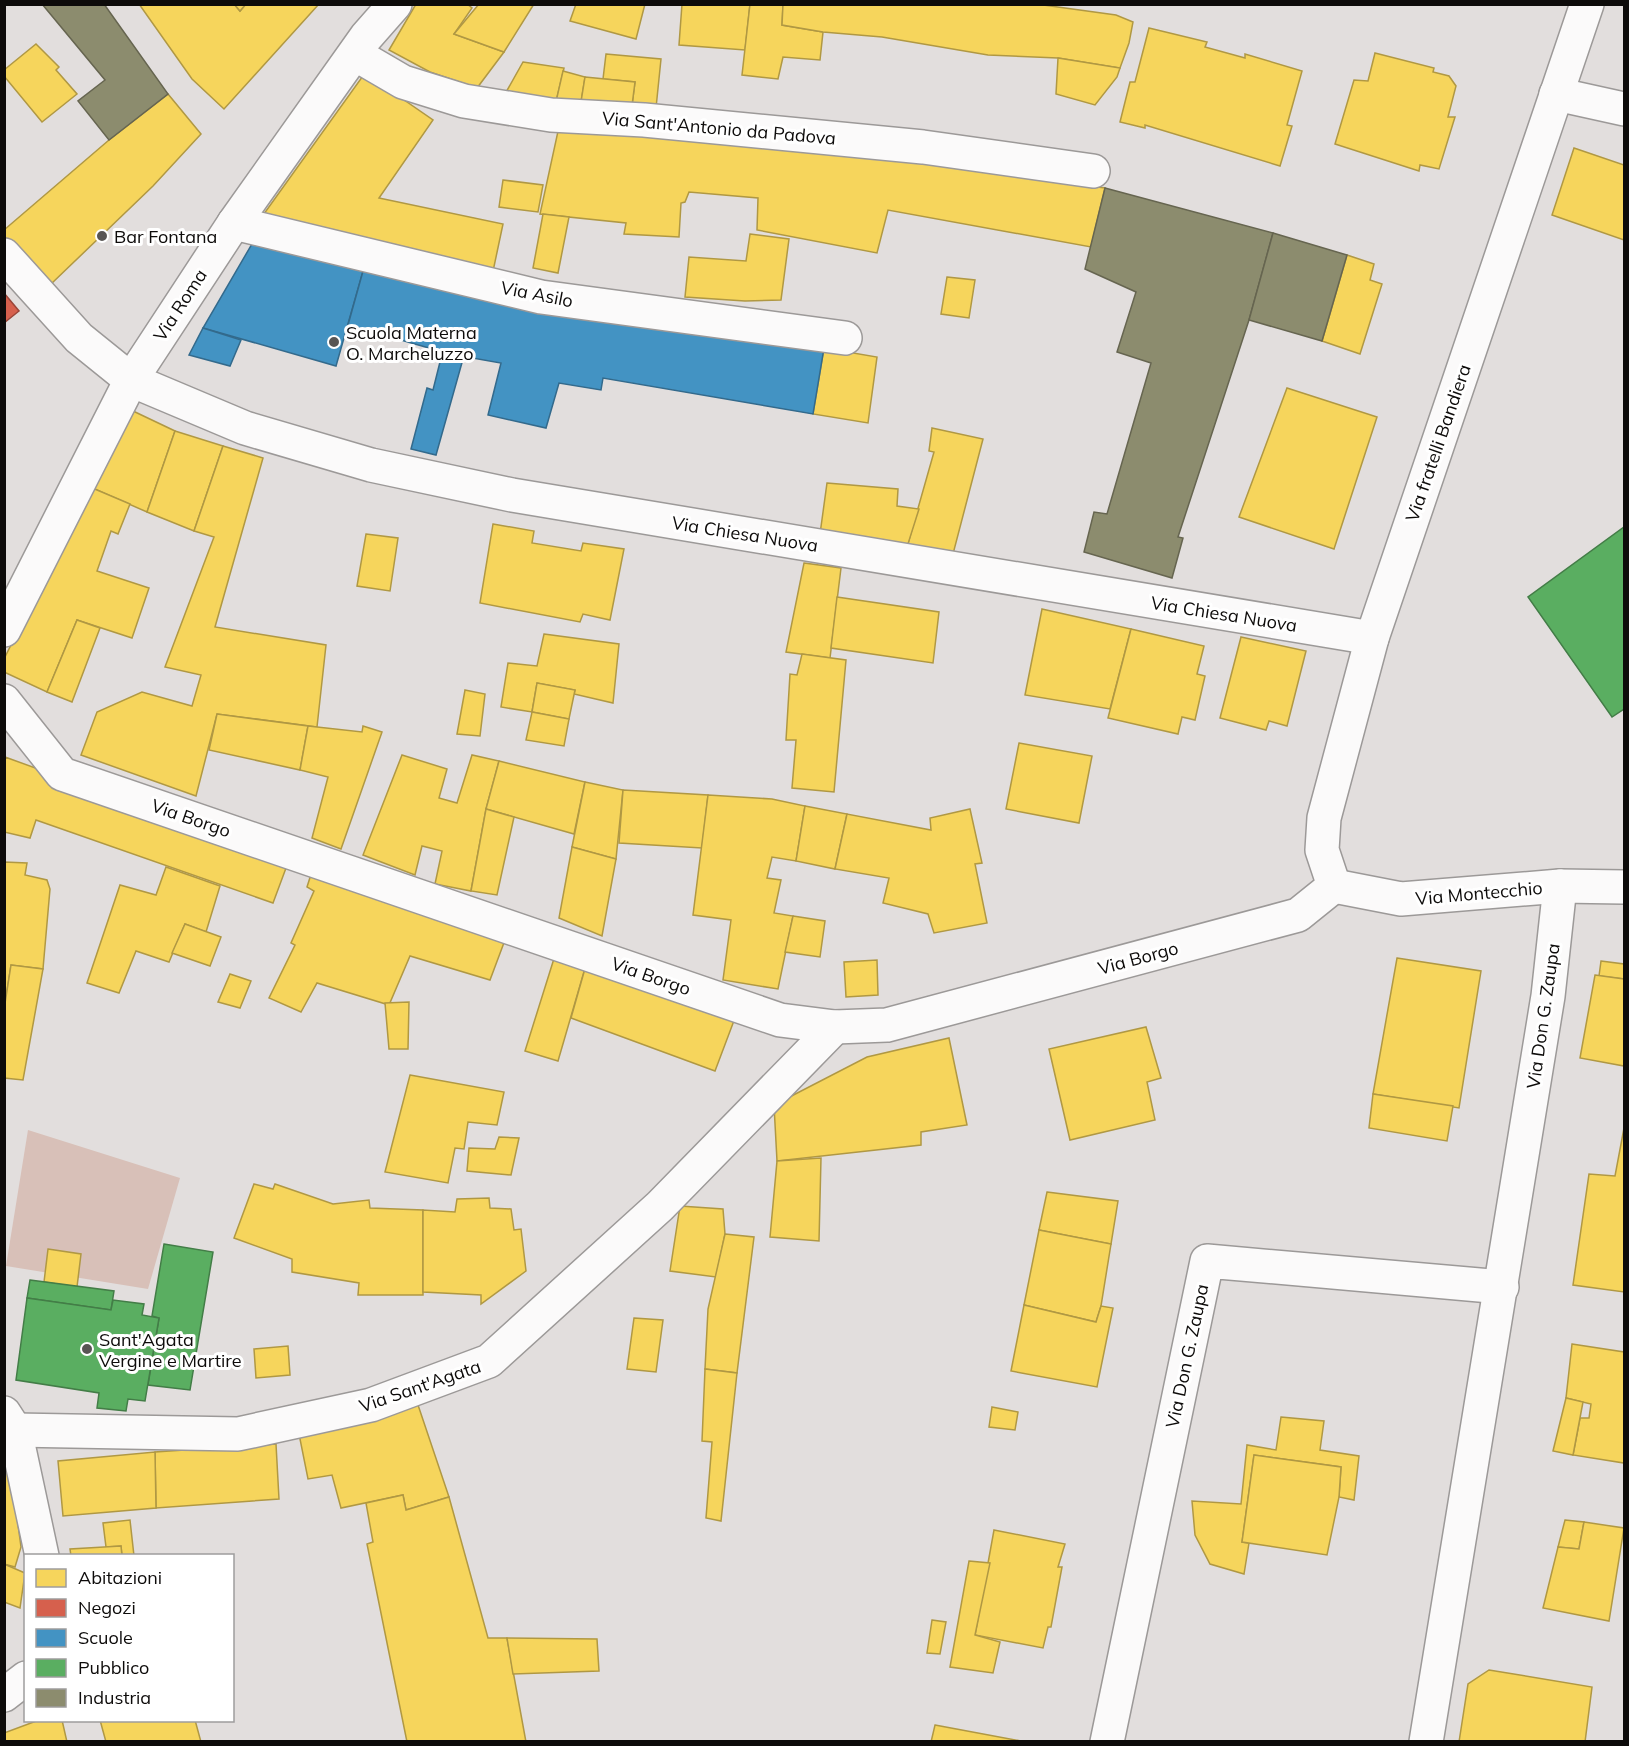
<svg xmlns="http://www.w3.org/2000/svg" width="1629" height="1746" viewBox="0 0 1629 1746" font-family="Mulish,sans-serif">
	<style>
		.green { fill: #d8c0b8 }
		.homes { fill: #f6d55c; stroke: #b09843; stroke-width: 1.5 }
		.shops { fill: #d6604d; stroke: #9a4639; stroke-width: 1.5 }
		.schools { fill: #4393c3; stroke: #336a8c; stroke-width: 1.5 }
		.public { fill: #5aae61; stroke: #437d47; stroke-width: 1.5 }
		.industry { fill: #8c8c6e; stroke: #666550; stroke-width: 1.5 }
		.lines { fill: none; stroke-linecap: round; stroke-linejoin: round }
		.street-casing { stroke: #9c9998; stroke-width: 36 }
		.secondary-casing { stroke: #9c9998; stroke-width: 36 }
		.street { stroke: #fbfafa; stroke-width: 33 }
		.secondary { stroke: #fbfafa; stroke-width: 33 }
		.poi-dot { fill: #585554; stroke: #fff; stroke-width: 2 }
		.labels { text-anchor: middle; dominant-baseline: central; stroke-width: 6; stroke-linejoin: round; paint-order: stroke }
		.street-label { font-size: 18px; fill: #0d0b0a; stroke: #fff }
		.poi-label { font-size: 18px; fill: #0d0b0a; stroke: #fff; text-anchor: start }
	</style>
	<rect width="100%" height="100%" fill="#e2dedd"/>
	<polygon class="green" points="28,1130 180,1178 148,1289 6,1266"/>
	<g class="homes">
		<polygon points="139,4 234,4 240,11 246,4 319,4 224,109 192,79"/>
		<polygon points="234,4 246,4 240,11"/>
		<polygon points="416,4 467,4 472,8 454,34 504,52 477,88 430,72 389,50"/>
		<polygon points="479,4 534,4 504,52 454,34"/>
		<polygon points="576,4 645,4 636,39 570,21"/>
		<polygon points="682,4 750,4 745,50 679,45"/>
		<polygon points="750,4 783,4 782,25 823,32 820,60 783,57 778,79 742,75"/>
		<polygon points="783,4 1036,4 1116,15 1133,22 1129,43 1120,68 1058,58 988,55 882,37 823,32 782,25"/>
		<polygon points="1149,28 1207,42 1205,47 1245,58 1245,54 1302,71 1287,125 1292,126 1280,166 1145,125 1145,128 1120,122 1130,82 1135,82"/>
		<polygon points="36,44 59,67 56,70 77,94 42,122 4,76 4,70"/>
		<polygon points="1375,53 1434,68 1433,72 1449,76 1456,86 1448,117 1455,117 1439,169 1420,165 1419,171 1335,144 1354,80 1368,81"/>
		<polygon points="606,54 661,59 656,108 632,106 635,82 603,79"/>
		<polygon points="1058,58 1120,68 1117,77 1095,105 1056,94"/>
		<polygon points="523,62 564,68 555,106 505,94"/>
		<polygon points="563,71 585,77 580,108 555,106"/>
		<polygon points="365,73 433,120 379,198 503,224 492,276 261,218"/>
		<polygon points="585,77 635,82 631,113 580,108"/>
		<polygon points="168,94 201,134 153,186 50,285 4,237 4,230 109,140"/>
		<polygon points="560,122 889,158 1105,188 1091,247 888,210 877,253 757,230 758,198 689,192 685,202 681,203 679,237 624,234 626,223 540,214"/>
		<polygon points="1574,148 1624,165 1624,240 1552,215"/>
		<polygon points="503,180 543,185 538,212 499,207"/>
		<polygon points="543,214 569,217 558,273 533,268"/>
		<polygon points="750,234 789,239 781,300 745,301 685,297 689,257 746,261"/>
		<polygon points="1347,255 1374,264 1370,280 1382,284 1360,354 1322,341"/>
		<polygon points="947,277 975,280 969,318 941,314"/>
		<polygon points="824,348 877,357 868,423 813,414"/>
		<polygon points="1287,388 1377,417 1334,549 1239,517"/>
		<polygon points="133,411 175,431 147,512 90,487"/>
		<polygon points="932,428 983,439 953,554 907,547 934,452 929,451"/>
		<polygon points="175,431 223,446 194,531 147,512"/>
		<polygon points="223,446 263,458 215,627 326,645 317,727 217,714 196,796 81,755 97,712 142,692 192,706 201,675 165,667 214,537 194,531"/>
		<polygon points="827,483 898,489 897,506 919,509 907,547 820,534"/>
		<polygon points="90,487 130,504 118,534 111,531 97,571 149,588 132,638 77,620 47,692 4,672 4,659"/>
		<polygon points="493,524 534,531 532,543 581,551 583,543 624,549 610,620 583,614 580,622 480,603"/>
		<polygon points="366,534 398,538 390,591 357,586"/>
		<polygon points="804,563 841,568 830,658 786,652"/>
		<polygon points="837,597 939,612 933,663 831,648"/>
		<polygon points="1042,609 1131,629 1110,709 1025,695"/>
		<polygon points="77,620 100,628 72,702 47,692"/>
		<polygon points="1131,629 1204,646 1197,674 1205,676 1195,720 1182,717 1178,734 1108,718"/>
		<polygon points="544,634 619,644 613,703 574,694 575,690 537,683 532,712 501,707 508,663 537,666"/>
		<polygon points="1241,637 1306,651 1287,726 1269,721 1266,730 1220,718"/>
		<polygon points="802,654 846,660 834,792 792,788 796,740 786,740 790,674 797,675"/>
		<polygon points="537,683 575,690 569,719 532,712"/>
		<polygon points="465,690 485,694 480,736 457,734"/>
		<polygon points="532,712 569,719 564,746 526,740"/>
		<polygon points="217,714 308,726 300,770 209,750"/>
		<polygon points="308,726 362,732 363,726 382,732 341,849 312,838 328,777 300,770"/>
		<polygon points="1019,743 1092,756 1079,823 1006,809"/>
		<polygon points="402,755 447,769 439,798 457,803 472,755 499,761 486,809 471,891 435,884 442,851 422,846 415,875 363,855"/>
		<polygon points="5,757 289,860 273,903 36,820 30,838 4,832"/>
		<polygon points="499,761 585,782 574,834 486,809"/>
		<polygon points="585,782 623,790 616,859 572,847"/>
		<polygon points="623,790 708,795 702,848 619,843"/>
		<polygon points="708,795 772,799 805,806 796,861 772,857 767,878 781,880 774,913 793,916 778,989 723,980 731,920 693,915"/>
		<polygon points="805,806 847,814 835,869 796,861"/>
		<polygon points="486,809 514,817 497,895 471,891"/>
		<polygon points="970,809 982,863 975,864 987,923 934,933 928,914 883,903 889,878 835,869 847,814 931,830 930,818"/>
		<polygon points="572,847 616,859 602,936 559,918"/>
		<polygon points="4,862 27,863 25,875 47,880 50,889 43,969 11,965 4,1010"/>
		<polygon points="166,867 220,886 206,932 185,924 169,962 136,951 119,993 87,983 120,885 156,895"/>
		<polygon points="313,868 508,932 490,980 410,956 389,1005 317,983 301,1012 269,998 295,945 291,943 314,891 307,887"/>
		<polygon points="793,916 825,921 820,957 785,952"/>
		<polygon points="185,924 221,937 210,966 172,953"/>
		<polygon points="557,949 588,958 558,1061 525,1051"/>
		<polygon points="588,958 735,1018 715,1071 571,1018"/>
		<polygon points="1397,958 1481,971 1459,1108 1373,1094"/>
		<polygon points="877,960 878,995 846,997 844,962"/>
		<polygon points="1601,961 1624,964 1624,979 1599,976"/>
		<polygon points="11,965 43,969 23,1080 4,1078 4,1010"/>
		<polygon points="230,974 251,981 240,1008 218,1002"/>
		<polygon points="1595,975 1624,979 1624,1066 1580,1058"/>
		<polygon points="409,1002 408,1049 389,1049 385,1003"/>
		<polygon points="1146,1027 1161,1078 1147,1082 1155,1120 1070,1140 1049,1049"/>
		<polygon points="949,1038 967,1125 921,1132 921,1145 777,1161 774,1105 867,1057"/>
		<polygon points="410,1075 504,1092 497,1125 468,1122 464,1149 455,1148 448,1183 385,1172"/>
		<polygon points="1373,1094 1453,1106 1447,1141 1369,1128"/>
		<polygon points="1624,1128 1624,1292 1573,1285 1589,1174 1615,1176"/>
		<polygon points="499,1137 519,1138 511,1175 467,1171 469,1148 495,1149"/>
		<polygon points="821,1158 819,1241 770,1237 777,1161"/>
		<polygon points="254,1184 273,1189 275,1184 333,1204 369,1200 370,1208 423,1210 423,1295 358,1295 359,1283 292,1272 292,1259 234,1238"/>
		<polygon points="1047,1192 1118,1201 1111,1244 1039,1230"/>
		<polygon points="489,1198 490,1208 511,1209 514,1230 521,1229 526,1271 481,1304 481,1295 423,1292 423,1210 455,1212 457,1199"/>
		<polygon points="680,1206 723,1209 725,1234 716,1277 670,1271"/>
		<polygon points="1039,1230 1111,1244 1101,1306 1096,1322 1024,1305"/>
		<polygon points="725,1234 754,1237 737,1373 705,1369 708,1309"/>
		<polygon points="48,1249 81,1254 77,1287 44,1282"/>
		<polygon points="1024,1305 1096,1322 1101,1306 1113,1308 1097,1387 1011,1371"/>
		<polygon points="634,1318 663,1320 656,1372 627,1369"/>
		<polygon points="1572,1344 1624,1352 1624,1463 1573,1455 1580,1418 1589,1418 1591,1404 1566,1398"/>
		<polygon points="288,1346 290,1375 256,1378 254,1349"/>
		<polygon points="705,1369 737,1373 721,1521 706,1518 712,1442 702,1441"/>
		<polygon points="1566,1398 1583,1402 1573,1455 1553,1451"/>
		<polygon points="416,1399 449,1497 406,1510 403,1495 341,1508 332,1475 308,1479 298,1429"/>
		<polygon points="992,1407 1018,1412 1015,1430 989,1427"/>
		<polygon points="1281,1417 1324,1421 1320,1450 1359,1456 1354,1500 1339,1497 1341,1467 1254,1455 1242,1542 1249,1543 1244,1574 1210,1564 1195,1535 1192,1501 1241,1504 1247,1445 1276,1450"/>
		<polygon points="276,1444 279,1499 156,1508 155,1452"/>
		<polygon points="4,1446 9,1457 21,1547 15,1567 4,1564"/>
		<polygon points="155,1452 156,1508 63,1516 58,1461"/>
		<polygon points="1254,1455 1341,1467 1339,1497 1327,1555 1242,1542"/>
		<polygon points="403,1495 406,1510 449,1497 488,1638 507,1638 526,1742 407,1742 367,1544 373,1542 366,1503"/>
		<polygon points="130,1520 134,1556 122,1556 121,1546 106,1547 103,1523"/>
		<polygon points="1565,1520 1584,1522 1579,1549 1558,1547"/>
		<polygon points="1584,1522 1624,1528 1609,1621 1543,1608 1558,1547 1579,1549"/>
		<polygon points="994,1530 1065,1544 1058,1567 1062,1567 1051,1627 1048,1627 1043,1648 975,1635"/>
		<polygon points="121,1546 122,1556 71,1556 70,1549"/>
		<polygon points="969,1561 990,1563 975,1635 1000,1642 993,1673 950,1667"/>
		<polygon points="4,1564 25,1573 20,1608 4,1602"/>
		<polygon points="932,1620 946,1622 940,1654 927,1653"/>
		<polygon points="507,1638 597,1639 599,1671 513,1674"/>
		<polygon points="1489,1670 1592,1687 1585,1742 1459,1742 1468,1684"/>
		<polygon points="39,1720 62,1720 67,1742 4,1742 4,1733"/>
		<polygon points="100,1720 195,1720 201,1742 106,1742"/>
		<polygon points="935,1725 1026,1742 931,1742"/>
	</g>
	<polygon class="shops" points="4,293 19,311 4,323"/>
	<g class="schools">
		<polygon points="256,237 365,264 336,366 203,328"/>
		<polygon points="365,264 824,348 813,414 603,378 601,390 559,383 546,428 488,415 501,363 450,354 348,325"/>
		<polygon points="203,328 241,340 230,366 189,355"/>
		<polygon points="442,354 463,359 436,455 411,449 427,388 433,390"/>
	</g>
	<g class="public">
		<polygon points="1624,527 1624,709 1612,717 1528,597"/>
		<polygon points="164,1244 213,1252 190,1390 148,1385 159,1318 152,1316"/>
		<polygon points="30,1280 114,1291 111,1310 27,1298"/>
		<polygon points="27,1298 111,1310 113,1300 144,1304 142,1315 159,1318 145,1401 128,1399 126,1411 97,1408 99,1393 16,1380"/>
	</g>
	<g class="industry">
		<polygon points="42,4 104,4 168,94 109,140 78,101 105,80"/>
		<polygon points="1105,188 1273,233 1249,320 1178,537 1183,538 1172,578 1084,552 1094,512 1107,514 1151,363 1117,352 1136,292 1085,269"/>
		<polygon points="1273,233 1347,255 1322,341 1249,320"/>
	</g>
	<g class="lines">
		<g class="street-casing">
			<g id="street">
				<polyline points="355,54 403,82 464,101 551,115 644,120 923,147 1093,171"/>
				<polyline points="1556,94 1624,109"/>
				<polyline points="234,223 541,297 845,338"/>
				<polyline points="4,255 79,338 131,380 245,428 371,465 512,495 1372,638"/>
				<polyline points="4,701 62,774 780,1020 835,1027 887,1025 1298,915 1334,886 1322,850 1324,818 1372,638 1587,4"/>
				<polyline points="4,1413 15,1430 42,1556"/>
				<polyline points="15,1430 238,1434 371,1405 489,1361 660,1206 835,1027"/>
				<polyline points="4,1695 26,1678"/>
				<polyline points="1107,1742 1207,1261 1502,1287"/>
				<polyline points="1426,1742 1548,996 1560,886"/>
			</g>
		</g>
		<g class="secondary-casing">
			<g id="secondary">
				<polyline points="4,630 131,380 234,223 366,37 395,4"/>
				<polyline points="1334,886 1401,899 1560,886 1624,887"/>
			</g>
		</g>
		<use href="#street" class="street"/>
		<use href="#secondary" class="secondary"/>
	</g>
	<g class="poi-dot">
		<circle cx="102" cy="236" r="6"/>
		<circle cx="334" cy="342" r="6"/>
		<circle cx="87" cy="1349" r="6"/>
	</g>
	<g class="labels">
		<g class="street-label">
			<text transform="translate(719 128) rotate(5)">Via Sant'Antonio da Padova</text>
			<text transform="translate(537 294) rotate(11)">Via Asilo</text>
			<text transform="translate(180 305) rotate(-57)">Via Roma</text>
			<text transform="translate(1438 443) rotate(-71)">Via fratelli Bandiera</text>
			<text transform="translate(745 534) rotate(9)">Via Chiesa Nuova</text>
			<text transform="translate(1224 614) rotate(9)">Via Chiesa Nuova</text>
			<text transform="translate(191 818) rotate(19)">Via Borgo</text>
			<text transform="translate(1479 893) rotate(-5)">Via Montecchio</text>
			<text transform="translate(1138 958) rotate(-15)">Via Borgo</text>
			<text transform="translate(651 976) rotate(19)">Via Borgo</text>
			<text transform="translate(1543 1016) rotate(-82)">Via Don G. Zaupa</text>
			<text transform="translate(1187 1356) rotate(-78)">Via Don G. Zaupa</text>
			<text transform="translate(420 1386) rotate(-19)">Via Sant'Agata</text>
		</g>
		<g class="poi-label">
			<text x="114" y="236">Bar Fontana</text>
			<text x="346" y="332">Scuola Materna<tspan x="346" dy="21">O. Marcheluzzo</tspan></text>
			<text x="99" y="1339">Sant'Agata<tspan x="99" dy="21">Vergine e Martire</tspan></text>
		</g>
	</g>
	<rect width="1629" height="1746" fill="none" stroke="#0d0b0a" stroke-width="12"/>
	<rect x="24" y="1554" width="210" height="168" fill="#ffffff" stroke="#9e9d9d" stroke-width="1.5"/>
	<rect x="36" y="1569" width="30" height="18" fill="#f6d55c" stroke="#9e9d9d" stroke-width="1.5"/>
	<text x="78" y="1584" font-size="18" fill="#0d0b0a">Abitazioni</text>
	<rect x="36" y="1599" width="30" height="18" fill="#d6604d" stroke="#9e9d9d" stroke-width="1.5"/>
	<text x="78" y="1614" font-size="18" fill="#0d0b0a">Negozi</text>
	<rect x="36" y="1629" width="30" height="18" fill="#4393c3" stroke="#9e9d9d" stroke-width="1.5"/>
	<text x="78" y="1644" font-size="18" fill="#0d0b0a">Scuole</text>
	<rect x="36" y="1659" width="30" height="18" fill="#5aae61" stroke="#9e9d9d" stroke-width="1.5"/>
	<text x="78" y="1674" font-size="18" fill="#0d0b0a">Pubblico</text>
	<rect x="36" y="1689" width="30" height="18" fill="#8c8c6e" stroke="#9e9d9d" stroke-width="1.5"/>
	<text x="78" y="1704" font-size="18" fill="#0d0b0a">Industria</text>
</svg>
